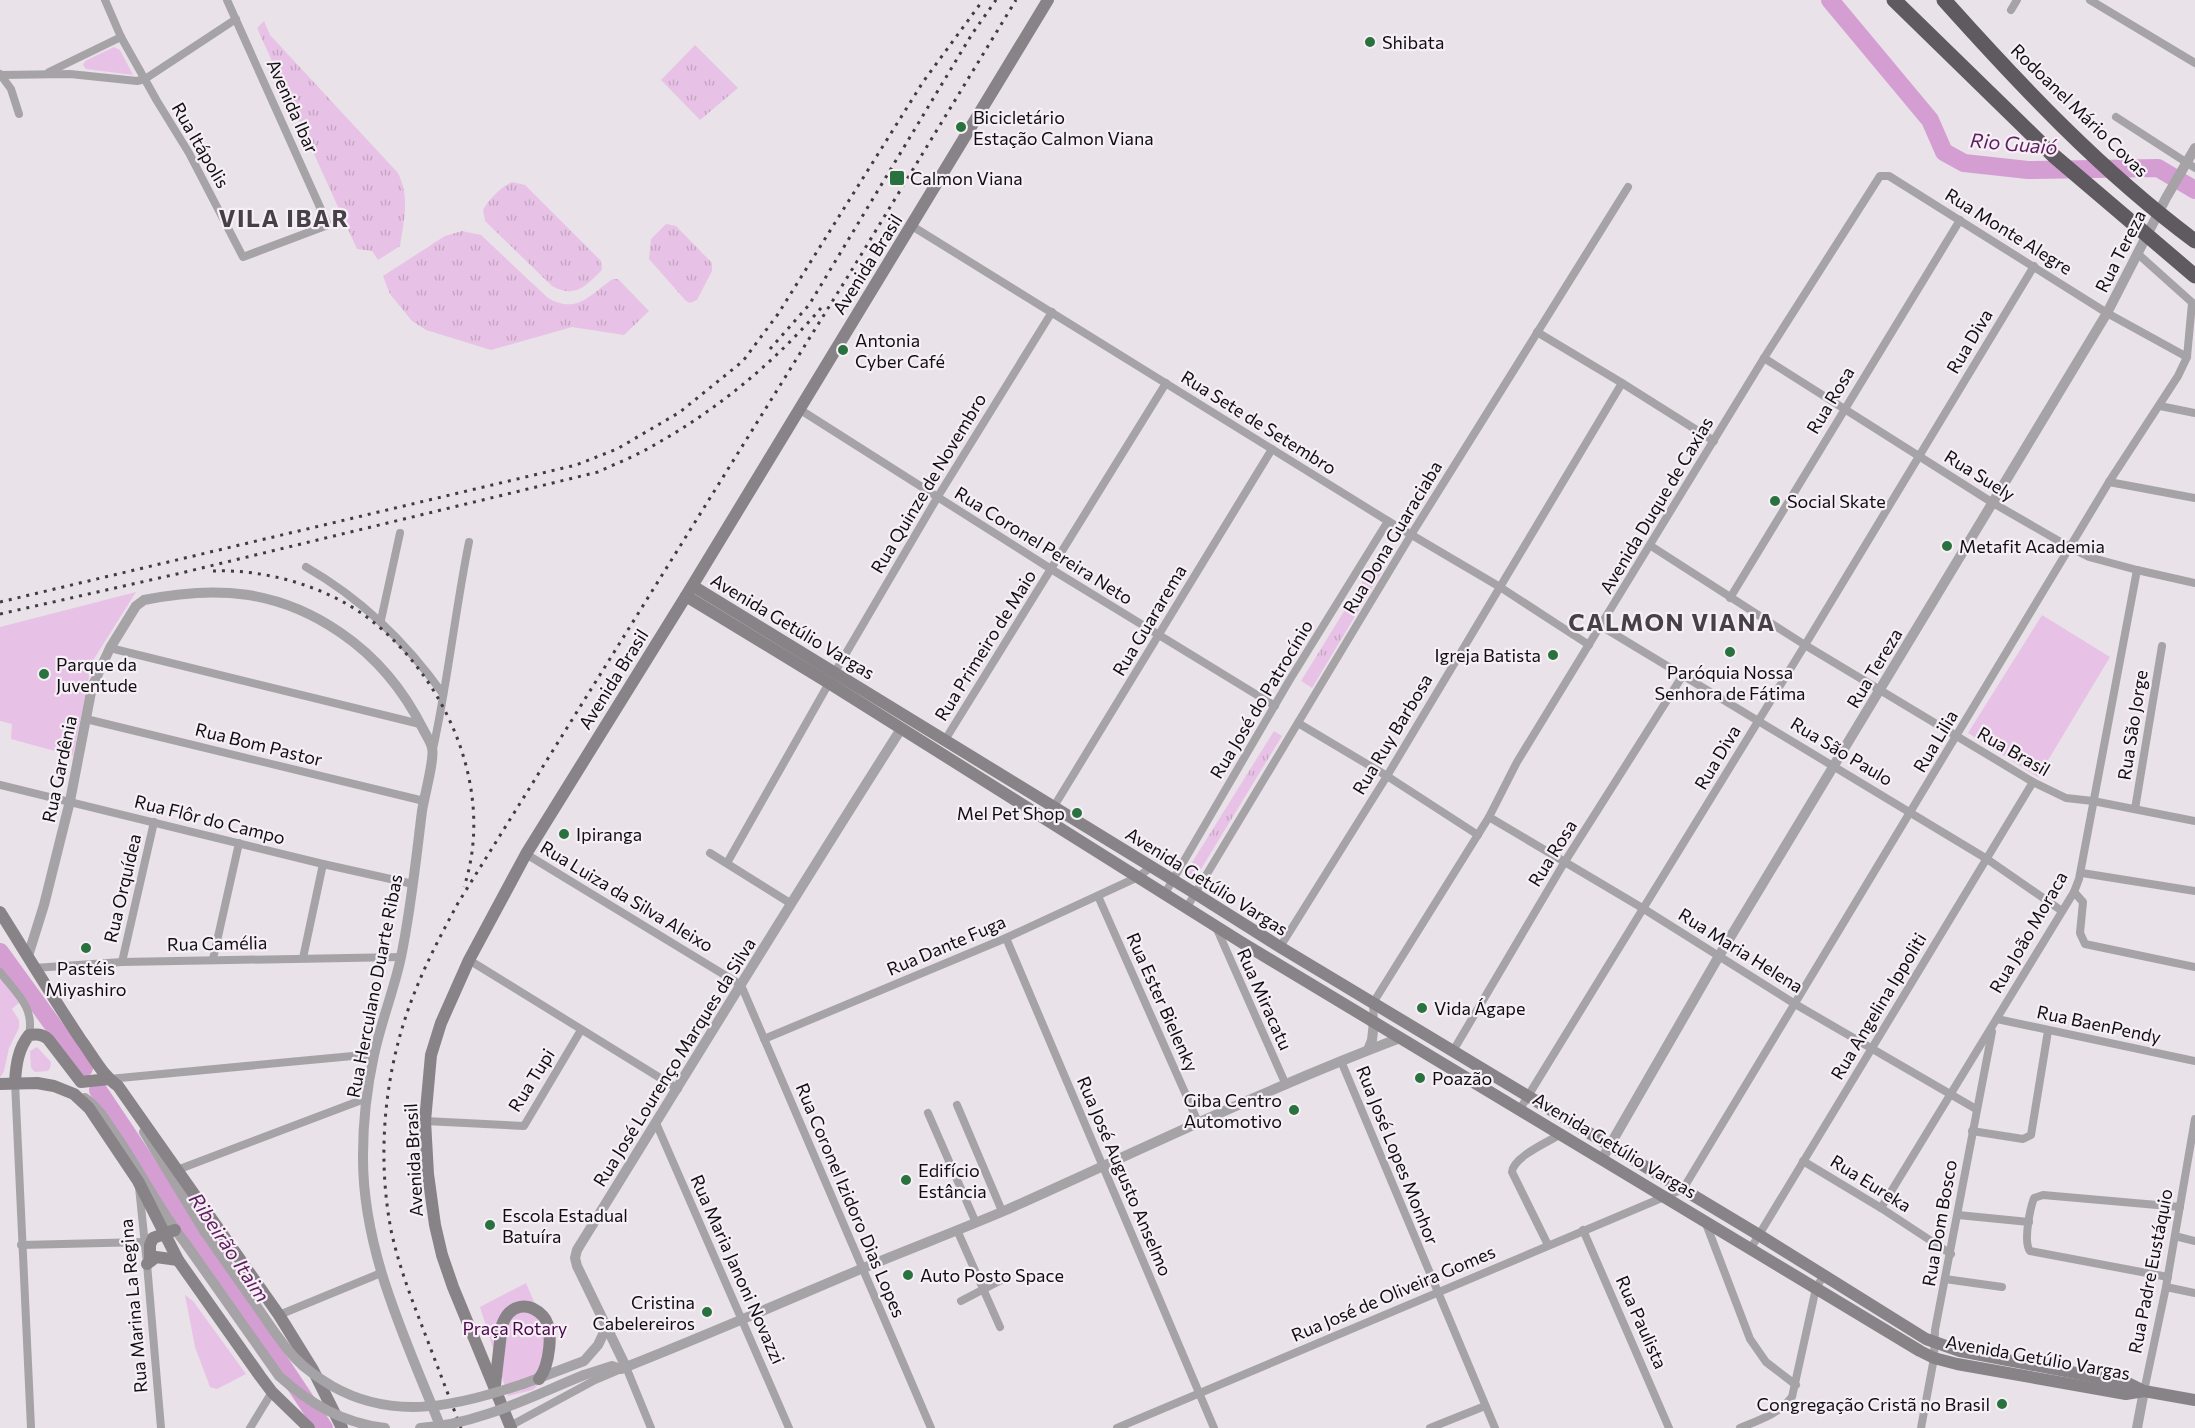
<svg xmlns="http://www.w3.org/2000/svg" width="2195" height="1428" viewBox="0 0 2195 1428" font-family="Commissioner,sans-serif">
	<style>
		.grass { fill: url(#grass-tufts) }
		.green { fill: #e8c2e6 }
		.lines { fill: none; stroke-linecap: round; stroke-linejoin: round }
		.river { stroke: #d59ed3; stroke-width: 18 }
		.minor { stroke: #a6a3a6; stroke-width: 8 }
		.tertiary { stroke: #a6a3a6; stroke-width: 10 }
		.secondary { stroke: #888387; stroke-width: 12 }
		.rail { stroke: #403d40; stroke-width: 3; stroke-dasharray: 3 6; stroke-linecap: butt }
		.tertiary-bridge { stroke: #a6a3a6; stroke-width: 10 }
		.motorway-bridge { stroke: #5f5a5f; stroke-width: 15 }
		.poi-dot { fill: #297240; stroke: #f6eff6; stroke-width: 2 }
		.labels { text-anchor: middle; dominant-baseline: central; stroke-width: 4.5; stroke-linejoin: round; paint-order: stroke }
		.poi-label { font-size: 18px; fill: #100e10; stroke: #f6eff6; text-anchor: start }
		.street-label { font-size: 18px; fill: #100e10; stroke: #f6eff6 }
		.park-label { font-size: 18px; fill: #4a064b; stroke: #f6eff6 }
		.water-label { font-size: 20px; font-style: italic; fill: #5e1d5e; stroke: #f6eff6 }
		.district-label { font-size: 24px; font-weight: bold; letter-spacing: 1.5px; fill: #464146; stroke: #f6eff6 }
	</style>
	<defs>
		<pattern id="grass-tufts" width="24" height="20" patternUnits="userSpaceOnUse" patternTransform="scale(1.5)"><rect width="24" height="20" fill="#e8c2e6"/><path d="M3 7l-1-3M5 7V3M7 7l1-3M15 17l-1-3M17 17v-4M19 17l1-3" fill="none" stroke="#c6a6c4"/></pattern>
	</defs>
	<rect width="100%" height="100%" fill="#e9e2e8"/>
	<g class="grass">
		<path d="M 264,21 L 270,35 L 398,173 C 410,198 404,219 400,246 L 378,260 L 372,251 L 357,249 L 257,28 Z"/>
		<polygon points="695,45 738,88 700,120 661,80"/>
		<path d="M 512,182 L 525,185 L 601,261 L 602,270 C 585,286 576,299 552,286 L 485,221 L 483,210 C 489,199 501,187 512,182 Z"/>
		<polygon points="666,224 676,226 712,263 712,271 697,300 690,303 686,301 649,259 651,239"/>
		<path d="M 462,231 L 481,235 L 548,298 C 578,315 590,294 613,279 L 618,279 L 649,311 L 624,335 L 572,327 L 491,350 L 426,330 L 412,321 L 390,294 L 383,276 L 445,236 Z"/>
		<polygon points="1375,561 1384,568 1312,688 1301,681"/>
		<polygon points="1274,731 1282,736 1195,879 1186,872"/>
	</g>
	<g class="green">
		<polygon points="114,47 120,50 133,75 86,69 83,65 85,61"/>
		<polygon points="136,592 92,662 73,756 11,739 12,724 0,721 0,627"/>
		<polygon points="2042,615 2110,657 2038,777 1968,733"/>
		<polygon points="0,969 22,1000 12,1009 19,1020 19,1028 9,1048 4,1071 0,1078"/>
		<polygon points="37,1047 51,1062 50,1069 47,1071 35,1072 31,1068 30,1051"/>
		<polygon points="526,1283 541,1318 552,1370 533,1390 508,1396 480,1307"/>
		<polygon points="185,1295 193,1301 246,1374 217,1389 210,1387 195,1347"/>
	</g>
	<g class="lines">
		<g class="river">
			<polyline points="1830,0 1930,120 1944,152 1964,163 2028,170 2158,168 2195,190"/>
			<polyline points="0,952 84,1068"/>
			<polyline points="98,1090 324,1428"/>
		</g>
		<g class="minor">
			<polyline points="105,0 121,37 157,101 189,153 243,257 328,225 227,0"/>
			<polyline points="2090,0 2195,63"/>
			<polyline points="2011,10 2017,0"/>
			<polyline points="49,72 121,37"/>
			<polyline points="0,74 11,89 19,114"/>
			<polyline points="0,75 70,74 137,81 145,79 236,19"/>
			<polyline points="2116,117 2195,168"/>
			<polyline points="912,226 1388,521 1500,587 1589,645"/>
			<polyline points="2138,254 2195,305"/>
			<polyline points="1537,332 1622,383 1714,441"/>
			<polyline points="1764,358 1993,503 2071,548 2089,557 2137,570 2195,583"/>
			<polyline points="2160,406 2195,413"/>
			<polyline points="799,409 1051,569 1275,706"/>
			<polyline points="2109,482 2195,498"/>
			<polyline points="1651,546 1805,645 2033,782 2066,798 2093,801 2195,821"/>
			<path d="M 306,567 C 362,599 406,642 443,694"/>
			<polyline points="1730,598 1960,220"/>
			<polyline points="381,620 400,533"/>
			<polyline points="1601,626 1987,859 2062,911"/>
			<polyline points="110,648 420,724"/>
			<polyline points="835,672 937,498 1052,312"/>
			<polyline points="86,719 424,801"/>
			<polyline points="1298,723 1387,776 1478,835"/>
			<polyline points="945,740 1166,383"/>
			<path d="M 433,749 C 448,681 455,611 469,542"/>
			<polyline points="0,785 323,864 413,884"/>
			<polyline points="1053,808 1272,449"/>
			<polyline points="2135,809 2162,646"/>
			<polyline points="1489,817 1644,909 1795,1004 1976,1109"/>
			<polyline points="710,853 790,903"/>
			<polyline points="526,854 741,985 931,1428"/>
			<polyline points="727,863 829,683"/>
			<polyline points="2082,873 2195,891"/>
			<polyline points="2074,892 2083,902 2080,933 2085,944 2195,967"/>
			<polyline points="1164,895 1289,681 1388,521"/>
			<polyline points="1098,896 1198,1122"/>
			<polyline points="1187,907 1411,535 1628,187"/>
			<polyline points="1216,927 1286,1085"/>
			<polyline points="1006,938 1214,1428"/>
			<polyline points="1280,947 1387,776 1622,383"/>
			<polyline points="303,958 323,864"/>
			<polyline points="213,959 239,843"/>
			<polyline points="469,960 678,1089"/>
			<polyline points="122,962 154,822"/>
			<polyline points="34,968 122,962 401,957"/>
			<path d="M 0,972 C 16,993 35,1007 29,1035"/>
			<polyline points="1997,1019 2195,1061"/>
			<polyline points="1374,1022 1373,1003 1489,817 1517,762 1764,358 1880,176 1889,176 2107,313 2187,357"/>
			<polyline points="764,1039 1006,938 1138,877 1151,867"/>
			<polyline points="1453,1051 1564,863 1683,675"/>
			<polyline points="1341,1061 1495,1428"/>
			<polyline points="109,1079 374,1054"/>
			<polyline points="15,1082 31,1428"/>
			<polyline points="957,1105 1002,1211"/>
			<polyline points="1520,1109 1805,645 2034,266"/>
			<polyline points="928,1113 976,1223"/>
			<polyline points="425,1121 524,1126 581,1030"/>
			<polyline points="656,1123 789,1428"/>
			<polyline points="1972,1131 2023,1139 2031,1135 2048,1031"/>
			<polyline points="1803,1161 1881,1208 1951,1254"/>
			<polyline points="177,1170 367,1098"/>
			<polyline points="139,1187 147,1264 161,1428"/>
			<polyline points="1881,1208 2074,892 2079,879 2137,570"/>
			<polyline points="1958,1215 2029,1222"/>
			<polyline points="1705,1221 1750,1339 1766,1362 1796,1385"/>
			<polyline points="957,1230 1000,1327"/>
			<polyline points="1583,1230 1669,1428"/>
			<polyline points="2175,1236 2195,1241"/>
			<polyline points="21,1245 145,1242"/>
			<path d="M 1548,1245 L 1512,1172 C 1513,1157 1548,1142 1561,1134"/>
			<polyline points="1751,1248 2033,782"/>
			<path d="M 2168,1277 L 2030,1251 C 2023,1242 2030,1209 2034,1198 L 2043,1195 L 2180,1207"/>
			<polyline points="1945,1279 2002,1287"/>
			<polyline points="2166,1287 2195,1293"/>
			<polyline points="961,1301 1007,1277"/>
			<polyline points="279,1315 381,1273"/>
			<polyline points="626,1367 651,1428"/>
			<polyline points="2144,1391 2166,1287 2195,1119"/>
			<polyline points="510,1426 595,1380 621,1369"/>
			<polyline points="250,1428 272,1392"/>
			<polyline points="1117,1428 1683,1189 2109,482 2178,376 2187,357 2192,303"/>
			<polyline points="1430,1428 1485,1406"/>
			<path d="M 1740,1428 C 1759,1420 1779,1414 1792,1397 L 1816,1288 L 1824,1275"/>
			<polyline points="1921,1428 1934,1358 1935,1330 1992,1032"/>
		</g>
		<g class="tertiary">
			<path d="M 28,956 L 44,905 L 70,801 L 92,687 L 110,648 L 136,606 L 144,600 C 217,585 279,590 341,633 C 376,657 404,691 423,729 C 426,735 431,742 432,748 C 435,758 424,797 422,811 C 416,859 411,909 401,957 C 394,990 381,1022 374,1055 C 367,1087 363,1122 363,1155 C 362,1251 406,1340 441,1428"/>
			<polyline points="1368,1050 1372,1040 1374,1022"/>
			<path d="M 85,1098 C 98,1107 106,1121 115,1134 C 140,1170 159,1210 186,1244"/>
			<polyline points="144,1132 204,1231"/>
			<polyline points="1602,1159 1719,956 2107,313 2166,198 2195,148"/>
			<path d="M 626,1367 L 577,1266 L 575,1258 L 577,1250 C 685,1076 791,901 901,729"/>
			<path d="M 584,1375 L 612,1366 L 621,1369 L 626,1367 C 705,1336 783,1302 861,1269 C 909,1249 957,1231 1004,1211 C 1136,1152 1265,1089 1400,1038"/>
			<polyline points="523,1384 584,1361 598,1345 607,1326"/>
			<polyline points="2137,1428 2144,1391"/>
		</g>
		<g class="secondary">
			<polyline points="693,586 1196,894 1280,947 1759,1235 1926,1339 1960,1351 2128,1383 2144,1391"/>
			<polyline points="686,596 829,683 1241,942 1920,1351 1934,1358 1957,1364 2126,1394 2144,1391 2195,1400"/>
			<path d="M 0,912 C 27,955 53,998 81,1040 C 93,1056 102,1075 118,1086 L 279,1315 L 313,1370 L 342,1428"/>
			<path d="M 15,1082 C 16,1065 18,1049 29,1035 C 37,1034 42,1034 48,1039 L 81,1082 L 109,1079"/>
			<polyline points="0,1084 37,1083 54,1086 74,1094 89,1108 138,1181 178,1260 260,1376 272,1392 309,1428"/>
			<polyline points="150,1259 150,1245 153,1238 175,1230"/>
			<polyline points="147,1264 156,1257 178,1260"/>
			<path d="M 495,1385 L 502,1325 C 509,1305 528,1300 543,1316 C 555,1329 549,1366 539,1379"/>
			<polyline points="511,1428 453,1287 442,1255 435,1225 428,1174 425,1121 431,1055 441,1023 469,960 526,854 686,596 1048,0"/>
		</g>
		<g class="rail">
			<polyline points="770,349 809,305 972,34 996,0"/>
			<path d="M 213,571 C 265,569 326,586 368,618 C 446,677 496,790 464,887"/>
			<polyline points="0,602 576,465 617,449 680,412 743,361 778,314 923,82 983,0"/>
			<path d="M 0,614 L 177,574 L 598,472 C 617,463 638,455 656,444 C 718,409 775,362 821,308"/>
			<path d="M 461,1428 C 448,1394 435,1360 422,1326 C 410,1295 398,1263 391,1230 C 376,1151 385,1064 416,989 C 428,959 443,931 458,903 L 850,273 L 1016,0"/>
		</g>
		<g class="tertiary-bridge">
			<path d="M 204,1231 C 223,1258 241,1284 260,1311 C 271,1327 282,1344 295,1358 C 306,1370 319,1378 332,1386 C 395,1422 458,1405 523,1384"/>
			<path d="M 186,1244 L 279,1376 C 310,1404 343,1423 385,1428"/>
			<path d="M 420,1428 C 477,1425 532,1396 584,1375"/>
		</g>
		<g class="motorway-bridge">
			<polyline points="1894,0 2054,156 2195,276"/>
			<path d="M 1944,0 C 2021,86 2102,172 2195,241"/>
		</g>
	</g>
	<g class="poi-dot">
		<circle cx="1370" cy="42" r="6"/>
		<circle cx="961" cy="127" r="6"/>
		<rect x="889" y="170" width="16" height="16" rx="3"/>
		<circle cx="843" cy="350" r="6"/>
		<circle cx="1775" cy="501" r="6"/>
		<circle cx="1947" cy="546" r="6"/>
		<circle cx="1730" cy="652" r="6"/>
		<circle cx="1553" cy="655" r="6"/>
		<circle cx="44" cy="674" r="6"/>
		<circle cx="1077" cy="813" r="6"/>
		<circle cx="564" cy="834" r="6"/>
		<circle cx="86" cy="948" r="6"/>
		<circle cx="1422" cy="1008" r="6"/>
		<circle cx="1420" cy="1078" r="6"/>
		<circle cx="1294" cy="1110" r="6"/>
		<circle cx="906" cy="1180" r="6"/>
		<circle cx="490" cy="1225" r="6"/>
		<circle cx="908" cy="1275" r="6"/>
		<circle cx="707" cy="1312" r="6"/>
		<circle cx="2002" cy="1404" r="6"/>
	</g>
	<g class="labels">
		<g class="poi-label">
			<text x="1382" y="42">Shibata</text>
			<text x="973" y="117">Bicicletário<tspan x="973" dy="21">Estação Calmon Viana</tspan></text>
			<text x="910" y="178">Calmon Viana</text>
			<text x="855" y="340">Antonia<tspan x="855" dy="21">Cyber Café</tspan></text>
			<text x="1787" y="501">Social Skate</text>
			<text x="1959" y="546">Metafit Academia</text>
			<text x="1541" y="655" text-anchor="end">Igreja Batista</text>
			<text x="56" y="664">Parque da<tspan x="56" dy="21">Juventude</tspan></text>
			<text x="1730" y="672" text-anchor="middle">Paróquia Nossa<tspan x="1730" dy="21">Senhora de Fátima</tspan></text>
			<text x="1065" y="813" text-anchor="end">Mel Pet Shop</text>
			<text x="576" y="834">Ipiranga</text>
			<text x="86" y="968" text-anchor="middle">Pastéis<tspan x="86" dy="21">Miyashiro</tspan></text>
			<text x="1434" y="1008">Vida Ágape</text>
			<text x="1432" y="1078">Poazão</text>
			<text x="1282" y="1100" text-anchor="end">Giba Centro<tspan x="1282" dy="21">Automotivo</tspan></text>
			<text x="918" y="1170">Edifício<tspan x="918" dy="21">Estância</tspan></text>
			<text x="502" y="1215">Escola Estadual<tspan x="502" dy="21">Batuíra</tspan></text>
			<text x="920" y="1275">Auto Posto Space</text>
			<text x="695" y="1302" text-anchor="end">Cristina<tspan x="695" dy="21">Cabelereiros</tspan></text>
			<text x="1990" y="1404" text-anchor="end">Congregação Cristã no Brasil</text>
		</g>
		<g class="street-label">
			<text transform="translate(293 106) rotate(66)">Avenida Ibar</text>
			<text transform="translate(2080 110) rotate(44)">Rodoanel Mário Covas</text>
			<text transform="translate(201 145) rotate(60)">Rua Itápolis</text>
			<text transform="translate(2009 231) rotate(32)">Rua Monte Alegre</text>
			<text transform="translate(2120 251) rotate(-63)">Rua Tereza</text>
			<text transform="translate(867 264) rotate(-58)">Avenida Brasil</text>
			<text transform="translate(1969 341) rotate(-59)">Rua Diva</text>
			<text transform="translate(1830 400) rotate(-59)">Rua Rosa</text>
			<text transform="translate(1259 422) rotate(32)">Rua Sete de Setembro</text>
			<text transform="translate(1980 475) rotate(32)">Rua Suely</text>
			<text transform="translate(928 483) rotate(-59)">Rua Quinze de Novembro</text>
			<text transform="translate(1656 505) rotate(-59)">Avenida Duque de Caxias</text>
			<text transform="translate(1392 537) rotate(-59)">Rua Dona Guaraciaba</text>
			<text transform="translate(1044 545) rotate(32)">Rua Coronel Pereira Neto</text>
			<text transform="translate(1149 620) rotate(-59)">Rua Guararema</text>
			<text transform="translate(793 626) rotate(31)">Avenida Getúlio Vargas</text>
			<text transform="translate(985 645) rotate(-58)">Rua Primeiro de Maio</text>
			<text transform="translate(1874 668) rotate(-59)">Rua Tereza</text>
			<text transform="translate(613 679) rotate(-58)">Avenida Brasil</text>
			<text transform="translate(1261 699) rotate(-59)">Rua José do Patrocínio</text>
			<text transform="translate(2132 725) rotate(-81)">Rua São Jorge</text>
			<text transform="translate(1392 734) rotate(-59)">Rua Ruy Barbosa</text>
			<text transform="translate(1935 741) rotate(-59)">Rua Lilia</text>
			<text transform="translate(259 744) rotate(14)">Rua Bom Pastor</text>
			<text transform="translate(1842 751) rotate(31)">Rua São Paulo</text>
			<text transform="translate(2014 751) rotate(30)">Rua Brasil</text>
			<text transform="translate(1717 757) rotate(-59)">Rua Diva</text>
			<text transform="translate(59 769) rotate(-78)">Rua Gardênia</text>
			<text transform="translate(210 819) rotate(14)">Rua Flôr do Campo</text>
			<text transform="translate(1552 853) rotate(-58)">Rua Rosa</text>
			<text transform="translate(1207 881) rotate(32)">Avenida Getúlio Vargas</text>
			<text transform="translate(122 888) rotate(-77)">Rua Orquídea</text>
			<text transform="translate(627 896) rotate(31)">Rua Luiza da Silva Aleixo</text>
			<text transform="translate(2028 932) rotate(-60)">Rua João Moraca</text>
			<text transform="translate(217 943) rotate(-1)">Rua Camélia</text>
			<text transform="translate(946 945) rotate(-23)">Rua Dante Fuga</text>
			<text transform="translate(1741 950) rotate(32)">Rua Maria Helena</text>
			<text transform="translate(374 986) rotate(-79)">Rua Herculano Duarte Ribas</text>
			<text transform="translate(1265 999) rotate(66)">Rua Miracatu</text>
			<text transform="translate(1163 1002) rotate(66)">Rua Ester Bielenky</text>
			<text transform="translate(1878 1006) rotate(-59)">Rua Angelina Ippoliti</text>
			<text transform="translate(2099 1024) rotate(12)">Rua BaenPendy</text>
			<text transform="translate(674 1062) rotate(-58)">Rua José Lourenço Marques da Silva</text>
			<text transform="translate(531 1080) rotate(-58)">Rua Tupi</text>
			<text transform="translate(1615 1145) rotate(31)">Avenida Getúlio Vargas</text>
			<text transform="translate(1398 1155) rotate(68)">Rua José Lopes Monhor</text>
			<text transform="translate(413 1160) rotate(-93)">Avenida Brasil</text>
			<text transform="translate(1125 1176) rotate(67)">Rua José Augusto Anselmo</text>
			<text transform="translate(1871 1183) rotate(32)">Rua Eureka</text>
			<text transform="translate(851 1200) rotate(67)">Rua Coronel Izidoro Dias Lopes</text>
			<text transform="translate(1939 1223) rotate(-80)">Rua Dom Bosco</text>
			<text transform="translate(738 1269) rotate(66)">Rua Maria Janoni Novazzi</text>
			<text transform="translate(2150 1271) rotate(-79)">Rua Padre Eustáquio</text>
			<text transform="translate(1393 1293) rotate(-23)">Rua José de Oliveira Gomes</text>
			<text transform="translate(133 1306) rotate(-95)">Rua Marina La Regina</text>
			<text transform="translate(1642 1322) rotate(66)">Rua Paulista</text>
			<text transform="translate(2038 1357) rotate(10)">Avenida Getúlio Vargas</text>
		</g>
		<g class="park-label">
			<text x="515" y="1328">Praça Rotary</text>
		</g>
		<g class="water-label">
			<text transform="translate(2014 143) rotate(5)">Rio Guaió</text>
			<text transform="translate(230 1247) rotate(56)">Ribeirão Itaim</text>
		</g>
		<g class="district-label">
			<text x="284" y="217">VILA IBAR</text>
			<text x="1672" y="621">CALMON VIANA</text>
		</g>
	</g>
</svg>
